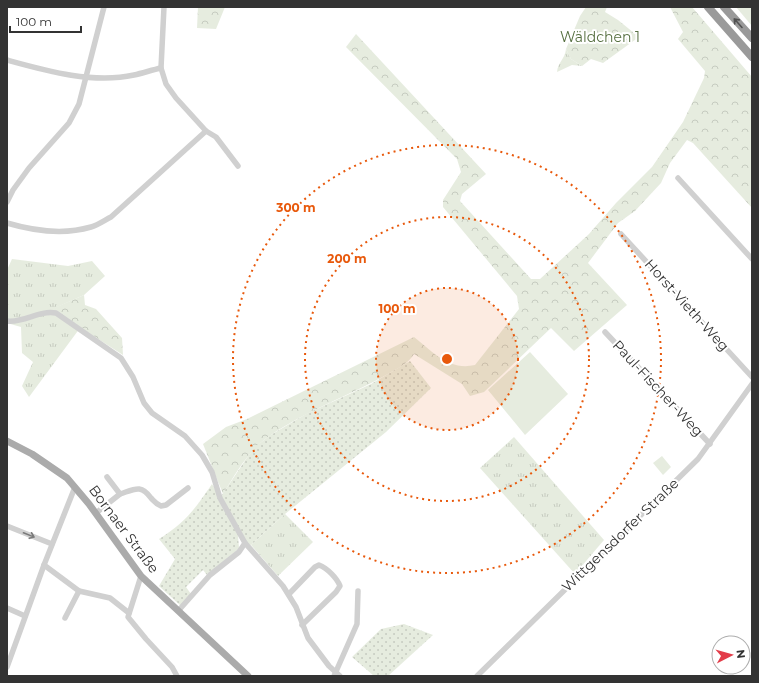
<svg xmlns="http://www.w3.org/2000/svg" width="759" height="683" viewBox="0 0 759 683" font-family="Montserrat,sans-serif">
	<style>
		.grass { fill: url(#grass-tufts) }
		.forest { fill: url(#forest-crowns) }
		.garden { fill: url(#garden-dots) }
		.pitch { fill: #e6ecdf }
		.lines { fill: none; stroke-linecap: round; stroke-linejoin: round }
		.minor { stroke: #d0d0d0; stroke-width: 5.5 }
		.major { stroke: #ababab; stroke-width: 7 }
		.highway { stroke: #9a9a9a; stroke-width: 8 }
		.oneway { stroke: #525252 }
		.oneway2 { stroke: #7a7a7a }
		.ring { fill: none; stroke: #e8590c; stroke-width: 2; stroke-dasharray: 2 4 }
		.labels { text-anchor: middle; dominant-baseline: central; stroke-width: 4; stroke-linejoin: round; paint-order: stroke }
		.park-label { font-size: 14px; fill: #566f40; stroke: #fff }
		.street-label { font-size: 14px; fill: #333; stroke: #fff }
		.centre { fill: #e8590c; stroke: #fff; stroke-width: 2 }
		.ring-label { font-size: 12px; text-anchor: middle; font-weight: bold; fill: #e8590c; stroke: #fff; stroke-width: 4; stroke-linejoin: round; paint-order: stroke }
	</style>
	<defs>
		<pattern id="grass-tufts" width="24" height="20" patternUnits="userSpaceOnUse"><rect width="24" height="20" fill="#e6ecdf"/><path d="M3 7l-1-3M5 7V3M7 7l1-3M15 17l-1-3M17 17v-4M19 17l1-3" fill="none" stroke="#c6cbc0"/></pattern>
		<pattern id="forest-crowns" width="20" height="18" patternUnits="userSpaceOnUse"><rect width="20" height="18" fill="#e6ecdf"/><path d="M2 6a3 3 0 1 1 6 0M12 15a3 3 0 1 1 6 0" fill="none" stroke="#c6cbc0"/></pattern>
		<pattern id="garden-dots" width="8" height="8" patternUnits="userSpaceOnUse"><rect width="8" height="8" fill="#e6ecdf"/><path d="M2 2h.1M6 6h.1" fill="none" stroke="#c6cbc0" stroke-width="1.8" stroke-linecap="round"/></pattern>
	</defs>
	<rect width="100%" height="100%" fill="#fff"/>
	<g class="grass">
		<path d="M 566,49 L 571,59 L 582,66 L 572,65 L 557,72 C 558,62 565,59 566,49 Z"/>
		<polygon points="12,259 68,266 92,261 105,276 84,295 55,308 80,328 29,397 22,386 33,362 22,353 21,327 7,323 7,270"/>
		<polygon points="514,437 604,540 575,574 480,468"/>
		<polygon points="285,514 313,542 278,576 251,545"/>
	</g>
	<g class="forest">
		<polygon points="198,7 225,7 216,29 197,28"/>
		<polygon points="586,7 607,7 605,12 618,20 639,37 603,63 591,59 582,66 571,59 566,49 580,16"/>
		<path d="M 670,7 L 692,7 L 752,77 L 752,208 L 693,143 L 687,140 L 670,163 L 661,183 L 635,211 L 618,223 L 588,263 L 627,305 L 574,351 L 551,328 L 484,392 L 470,396 L 462,384 L 414,354 C 408,364 398,368 388,374 C 349,396 305,411 268,437 C 248,451 236,473 223,494 L 203,444 L 226,427 L 247,419 L 414,337 C 433,352 449,371 475,365 L 519,309 L 517,296 L 443,207 L 443,200 L 461,172 L 457,159 L 346,47 L 356,34 L 486,174 L 462,194 L 460,201 L 531,279 L 540,279 L 589,234 L 616,203 L 652,167 L 683,122 L 704,78 L 705,71 L 678,39 L 683,32 Z"/>
		<polygon points="736,7 752,7 752,26"/>
		<polygon points="84,295 85,305 96,309 122,338 123,355 81,328 54,308"/>
	</g>
	<g class="garden">
		<path d="M 410,361 L 431,388 L 386,432 L 285,514 L 251,545 L 245,543 L 238,535 L 239,548 L 236,551 L 207,575 L 203,570 L 186,587 L 191,594 L 181,606 L 159,586 L 175,559 L 159,539 C 187,521 194,510 212,484 L 220,498 L 246,459 L 255,447 L 269,436 L 306,414 L 371,384 Z"/>
		<polygon points="404,624 433,635 388,676 374,676 352,657 381,629"/>
	</g>
	<g class="pitch">
		<polygon points="530,352 568,394 525,435 488,390"/>
		<polygon points="662,456 671,467 663,475 653,463"/>
	</g>
	<g class="lines">
		<g class="minor">
			<polyline points="164,7 161,68 166,84 176,98 206,131 216,137 238,166"/>
			<path d="M 7,60 C 47,71 93,84 134,75 C 143,73 152,70 161,68"/>
			<polyline points="678,178 752,259"/>
			<polyline points="7,202 13,190 29,168 69,123 79,104 104,7"/>
			<path d="M 7,223 C 34,231 64,235 91,227 C 98,225 105,220 111,217 L 206,131"/>
			<polyline points="621,234 752,377"/>
			<path d="M 7,321 C 25,323 38,310 56,313 L 121,358 L 133,377 L 144,403 L 152,413 L 185,436 L 202,455 L 212,472 L 220,498 L 245,543 L 283,586 L 296,607 L 308,638 L 329,666 L 340,676"/>
			<polyline points="605,332 710,444"/>
			<path d="M 107,477 L 120,494 C 135,489 141,484 151,498 C 154,501 156,504 161,506 L 166,505 L 188,488"/>
			<polyline points="96,513 120,494"/>
			<polyline points="7,526 52,544"/>
			<polyline points="44,565 79,591 110,598 129,613"/>
			<polyline points="141,576 128,617 146,639 172,667 177,676"/>
			<path d="M 289,594 L 315,567 L 319,565 C 327,568 337,578 340,586 L 336,592 L 302,625"/>
			<polyline points="7,608 25,616"/>
			<polyline points="179,610 210,575 239,552 245,543"/>
			<polyline points="65,618 79,591"/>
			<polyline points="7,667 44,565 75,487"/>
			<polyline points="334,676 357,624 358,591"/>
			<polyline points="477,676 698,459 752,384"/>
		</g>
		<polyline class="major" points="7,441 32,454 67,478 89,504 141,576 248,676"/>
		<g class="highway">
			<polyline points="708,7 752,57"/>
			<polyline points="724,7 752,38"/>
		</g>
	</g>
	<defs><path id="oneway-shaft" d="M-6 0H5M1.5-3L5.5 0L1.5 3" fill="none" stroke-width="1.6" stroke-linecap="round" stroke-linejoin="round"/></defs>
	<use class="oneway" href="#oneway-shaft" transform="translate(738 23) rotate(-132)"/>
	<use class="oneway2" href="#oneway-shaft" transform="translate(29 535) rotate(22)"/>
	<circle cx="447" cy="359" r="71" fill="#e8590c" fill-opacity=".12"/>
	<g class="ring">
		<circle cx="447" cy="359" r="71"/>
		<circle cx="447" cy="359" r="142"/>
		<circle cx="447" cy="359" r="214"/>
	</g>
	<g class="labels">
		<g class="park-label">
			<text x="600" y="37">Wäldchen 1</text>
		</g>
		<g class="street-label">
			<text transform="translate(687 305) rotate(48)">Horst-Vieth-Weg</text>
			<text transform="translate(658 388) rotate(47)">Paul-Fischer-Weg</text>
			<text transform="translate(124 529) rotate(53)">Bornaer Straße</text>
			<text transform="translate(620 535) rotate(-44)">Wittgensdorfer Straße</text>
		</g>
	</g>
	<circle cx="447" cy="359" r="6" class="centre"/>
	<g class="ring-label">
		<text x="296" y="212">300 m</text>
		<text x="347" y="263">200 m</text>
		<text x="397" y="313">100 m</text>
	</g>
	<rect width="759" height="683" fill="none" stroke="#333333" stroke-width="16"/>
	<g transform="translate(731 655) rotate(84)"><circle r="19" fill="#ffffff" stroke="#adadad"/>
	<path d="M0-3L7 15L0 10L-7 15Z" fill="#e33c49"/>
	<text y="-6" font-size="11" font-weight="bold" text-anchor="middle" fill="#333333">N</text>
	</g>
	<path d="M10 26v6h71v-6" fill="none" stroke="#333333" stroke-width="2"/>
	<text x="16" y="26" font-size="12" fill="#333333" stroke="#ffffff" stroke-width="3" paint-order="stroke">100 m</text>
</svg>
